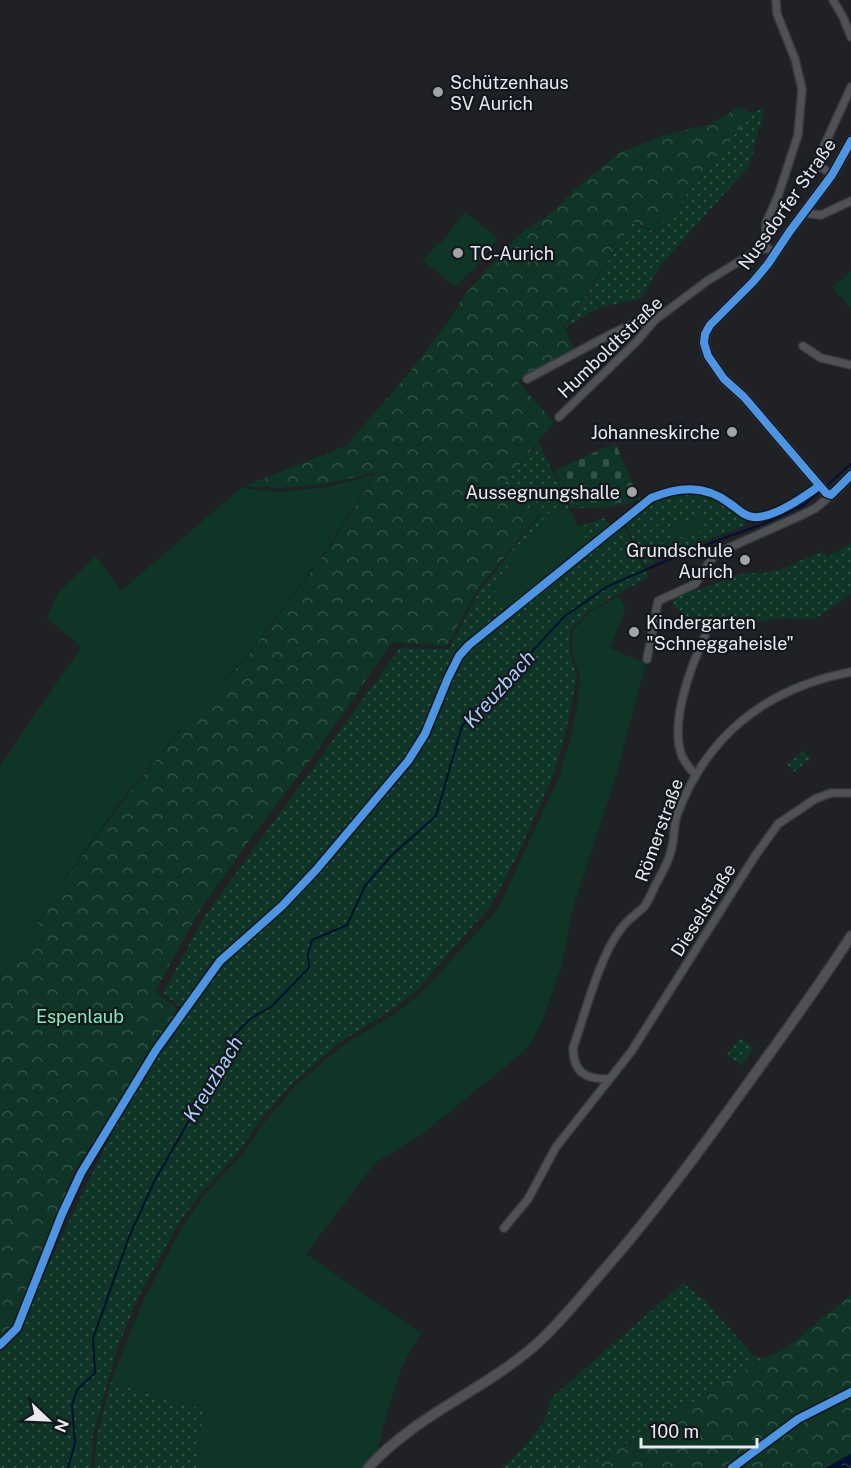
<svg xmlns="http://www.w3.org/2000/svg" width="851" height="1468" viewBox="0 0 851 1468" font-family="'Public Sans',sans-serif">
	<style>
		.grass { fill: url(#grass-dots) }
		.forest { fill: url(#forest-crowns) }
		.cemetery { fill: url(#cemetery-stones) }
		.garden { fill: #0e3525 }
		.water { fill: url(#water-ripples) }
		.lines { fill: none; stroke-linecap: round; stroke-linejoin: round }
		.stream { stroke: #031130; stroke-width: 2 }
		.street-casing { stroke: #393b3f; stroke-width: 10 }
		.secondary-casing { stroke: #393b3f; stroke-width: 12 }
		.street { stroke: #505155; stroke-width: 7 }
		.secondary { stroke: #505155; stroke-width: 9 }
		.cycleway-casing { stroke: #14171e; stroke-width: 11 }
		.cycleway { stroke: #4d94e3; stroke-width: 8 }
		.poi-dot { fill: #a2a4a8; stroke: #14171e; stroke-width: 2 }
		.labels { text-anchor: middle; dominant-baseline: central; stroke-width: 4.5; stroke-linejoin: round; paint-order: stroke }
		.poi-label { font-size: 18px; fill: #e8eaef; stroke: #14171e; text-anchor: start }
		.street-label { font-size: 18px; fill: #e8eaef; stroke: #14171e }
		.park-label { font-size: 18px; fill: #82ebb7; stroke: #14171e }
		.water-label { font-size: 20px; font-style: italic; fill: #aaccf9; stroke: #14171e }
	</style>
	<defs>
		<pattern id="grass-dots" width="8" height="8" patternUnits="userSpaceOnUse" patternTransform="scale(1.5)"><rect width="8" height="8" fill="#0e3525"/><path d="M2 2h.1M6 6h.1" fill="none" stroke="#315245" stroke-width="1.8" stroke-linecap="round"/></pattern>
		<pattern id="forest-crowns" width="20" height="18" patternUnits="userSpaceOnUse" patternTransform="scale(1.5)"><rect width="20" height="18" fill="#0e3525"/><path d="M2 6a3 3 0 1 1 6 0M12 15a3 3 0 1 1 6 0" fill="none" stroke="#315245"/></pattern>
		<pattern id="cemetery-stones" width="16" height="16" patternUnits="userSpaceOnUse" patternTransform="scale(1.5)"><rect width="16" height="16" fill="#0e3525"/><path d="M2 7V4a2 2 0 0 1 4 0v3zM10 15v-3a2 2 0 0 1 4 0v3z" fill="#315245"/></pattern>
		<pattern id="water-ripples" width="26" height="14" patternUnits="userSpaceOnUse" patternTransform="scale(1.5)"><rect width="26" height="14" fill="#031130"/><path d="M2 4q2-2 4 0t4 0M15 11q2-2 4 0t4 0" fill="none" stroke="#28344e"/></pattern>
	</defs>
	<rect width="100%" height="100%" fill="#1f2125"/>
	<g class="grass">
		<polygon points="765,107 749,166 659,267 641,299 600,307 565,328 633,223 656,233 752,113"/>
		<polygon points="539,443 578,527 605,518 612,531 623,525 648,577 590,610 571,629 569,649 577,677 564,740 553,775 520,850 492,904 417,990 393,1009 340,1042 292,1084 260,1120 238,1153 200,1194 177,1226 138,1298 117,1349 93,1436 91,1468 0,1468 0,1348 9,1340 22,1323 39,1283 131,1094 185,1011 163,993 203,919 400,648 449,649 479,591 541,514 504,483"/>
		<path d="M 683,492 C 707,492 736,501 746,525 L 669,555 L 653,515 L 667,555 L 645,566 L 625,524 L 646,506 L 651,513 L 647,506 C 658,498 670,495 683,492 Z"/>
		<polygon points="851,543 851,594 815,619 783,618 767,620 706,633 674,606 672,599 743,573 764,573 781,569 823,551 828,557"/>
		<polygon points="804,751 810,759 794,772 787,764"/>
		<polygon points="739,1038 754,1048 742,1065 727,1055"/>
		<path d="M 683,1283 L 704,1300 L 753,1355 L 762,1359 L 587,1468 L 502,1468 C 517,1454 552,1422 550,1399 Z"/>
		<polygon points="111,1382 205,1410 198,1441 198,1468 94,1468 97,1436"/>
	</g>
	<g class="forest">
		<polygon points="739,107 752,113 656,232 633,222 564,327 575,351 517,381 554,422 504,484 540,514 477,590 447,646 392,642 317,751 245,846 198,913 155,991 178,1010 75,1170 33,1280 8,1335 0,1342 0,978 53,902 58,889 119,806 179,732 249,654 327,551 377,472 325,484 280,488 244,486 346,446 408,374 448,322 465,294 516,237 553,212 574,190 619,153 667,134 711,124"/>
		<polygon points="851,1295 851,1453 825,1468 588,1468 762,1359 783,1350"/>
	</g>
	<path class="cemetery" d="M 615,443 L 640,499 C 617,509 596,508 571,508 L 554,471 Z"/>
	<g class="garden">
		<polygon points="465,212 498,238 472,272 470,271 456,287 423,261 437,243 440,244"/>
		<polygon points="851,271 851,308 832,287"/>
		<polygon points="374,475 326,551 248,654 178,732 118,805 58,888 53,902 0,977 0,766 81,647 47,618 58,593 96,556 121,591 241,488 279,492 327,487"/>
		<polygon points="570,512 578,528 591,545 507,610 492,587 548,513"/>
		<polygon points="701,517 706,529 675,539 670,527"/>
		<path d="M 619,596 L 626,608 L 610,648 L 646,663 L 614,783 L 571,914 L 562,965 L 542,1021 L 528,1048 L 421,1135 L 375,1163 L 306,1254 L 421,1333 C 398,1367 389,1405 379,1445 L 379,1450 L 363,1468 L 198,1468 L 198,1441 L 205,1410 L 111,1382 L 143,1301 L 181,1229 L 203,1196 L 242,1155 L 264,1123 L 295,1086 L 342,1046 L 396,1013 L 420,994 L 498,909 L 559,777 L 570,740 L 578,701 L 580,677 L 571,649 L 573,630 L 591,611 Z"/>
	</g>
	<polygon class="water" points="851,1454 851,1468 826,1468"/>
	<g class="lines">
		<g class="stream">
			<polyline points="824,488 851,464"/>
			<polyline points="68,1468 75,1443 72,1405 77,1390 95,1373 93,1339 129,1237 154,1182 211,1082 234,1035 250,1019 271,1007 309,968 308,954 312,940 347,925 365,886 392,855 436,816 462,726 565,616 608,586 694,549 763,524 804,505 820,491"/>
		</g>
		<g class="street-casing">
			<g id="street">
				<polyline points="833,0 843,17 851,37"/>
				<polyline points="832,175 821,167 818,159 851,87"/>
				<polyline points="803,213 821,215 851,201"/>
				<polyline points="766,248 766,223 778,196 798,135 802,89 795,59 777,14 776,0"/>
				<polyline points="803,346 821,358 851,365"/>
				<polyline points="527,379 611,334 637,322 655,320"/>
				<polyline points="559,417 637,341 655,320 707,281 753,253 766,248 775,252"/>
				<polyline points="647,659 658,601 695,584 715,554 802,515 816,508 831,495"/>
				<path d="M 696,775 C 690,769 685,763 682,756 C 669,723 691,666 705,636"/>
				<path d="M 608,1079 C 585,1079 574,1073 573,1048 C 585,1014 599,958 620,930 C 626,921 635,915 643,908 C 648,902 651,895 654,888 C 660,876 668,864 671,851 C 675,839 673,827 677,815 C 707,734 768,688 851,672"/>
				<polyline points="504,1228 528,1199 556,1147 631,1052 755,856 778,824 815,799 831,793 851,793"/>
			</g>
		</g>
		<g class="secondary-casing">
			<g id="secondary">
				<polyline points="851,141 832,175 790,231 768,264 753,282 710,325 705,334 704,343 708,356 724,379 744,397 826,493 831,495 851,475"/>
				<path d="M 368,1468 C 417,1413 489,1389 542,1339 C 564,1318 583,1294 603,1271 C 647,1221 687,1168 726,1114 C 768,1055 812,997 851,936"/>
			</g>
		</g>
		<use href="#street" class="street"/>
		<use href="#secondary" class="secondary"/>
		<g class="cycleway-casing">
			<g id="cycleway">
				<polyline points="851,141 832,175 790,231 768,264 753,282 710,325 705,334 704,343 708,356 724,379 744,397 826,493 831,495 851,475"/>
				<path d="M 0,1345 L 17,1328 L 62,1214 L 81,1173 L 156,1050 L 220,961 L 282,906 L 316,870 L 408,761 L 425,734 L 448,678 L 459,656 L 469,645 L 651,498 C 678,487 704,484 729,503 C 737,508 743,516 753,517 C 772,519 804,497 819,486"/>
				<polyline points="732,1468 798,1419 851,1392"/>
			</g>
		</g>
		<use href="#cycleway" class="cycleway"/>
	</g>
	<g class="poi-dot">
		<circle cx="438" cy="92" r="6"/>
		<circle cx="458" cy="253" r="6"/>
		<circle cx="732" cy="432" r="6"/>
		<circle cx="632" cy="492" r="6"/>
		<circle cx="745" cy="560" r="6"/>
		<circle cx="634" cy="632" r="6"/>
	</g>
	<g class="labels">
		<g class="poi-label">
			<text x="450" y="82">Schützenhaus<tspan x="450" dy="21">SV Aurich</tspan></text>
			<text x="470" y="253">TC-Aurich</text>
			<text x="720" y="432" text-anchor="end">Johanneskirche</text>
			<text x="620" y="492" text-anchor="end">Aussegnungshalle</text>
			<text x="733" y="550" text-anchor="end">Grundschule<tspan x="733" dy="21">Aurich</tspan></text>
			<text x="646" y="622">Kindergarten<tspan x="646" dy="21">"Schneggaheisle"</tspan></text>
		</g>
		<g class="street-label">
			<text transform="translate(787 204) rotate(-55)">Nussdorfer Straße</text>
			<text transform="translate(610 347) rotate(-44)">Humboldtstraße</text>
			<text transform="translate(659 830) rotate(-70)">Römerstraße</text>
			<text transform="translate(703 910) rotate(-58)">Dieselstraße</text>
		</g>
		<g class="park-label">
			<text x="80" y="1016">Espenlaub</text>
		</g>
		<g class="water-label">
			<text transform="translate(499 689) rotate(-48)">Kreuzbach</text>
			<text transform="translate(213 1079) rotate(-59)">Kreuzbach</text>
		</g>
	</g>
	<g transform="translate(48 1420) rotate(113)" stroke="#14171e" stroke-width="4.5" paint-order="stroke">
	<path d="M0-4.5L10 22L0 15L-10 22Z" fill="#e8eaef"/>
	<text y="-9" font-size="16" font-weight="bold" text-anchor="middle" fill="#e8eaef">N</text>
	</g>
	<path d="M641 1438v9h116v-9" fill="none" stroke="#e8eaef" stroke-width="3"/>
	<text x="650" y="1438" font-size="18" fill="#e8eaef" stroke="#14171e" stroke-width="4.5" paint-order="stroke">100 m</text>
</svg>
